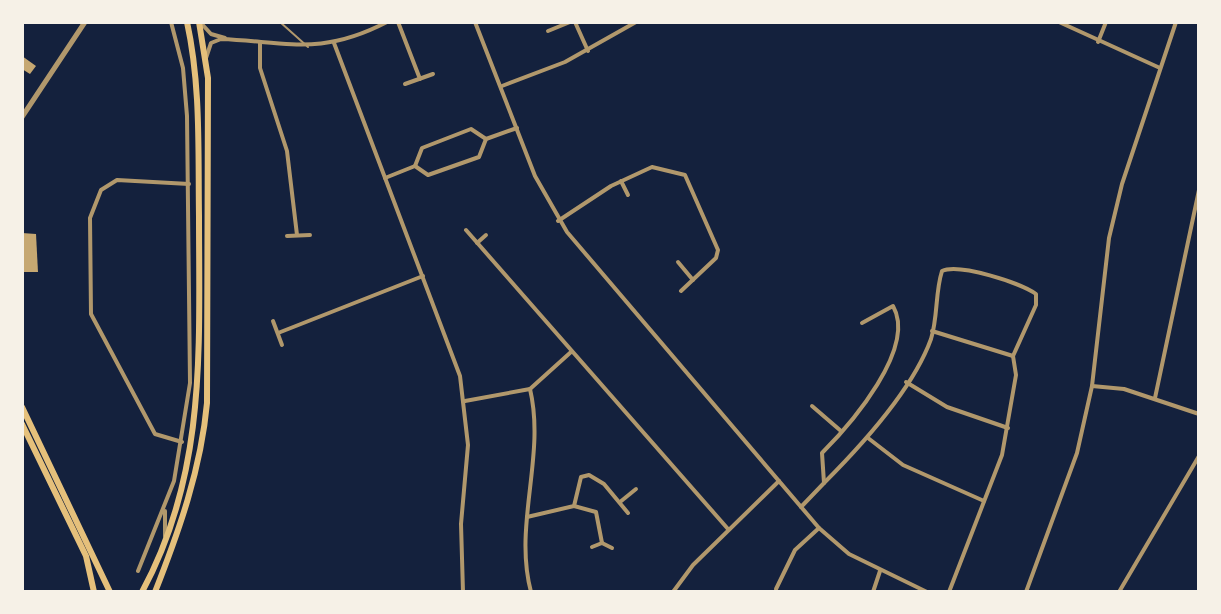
<svg xmlns="http://www.w3.org/2000/svg" width="1221" height="614" viewBox="0 0 1221 614" font-family="'Space Grotesk',sans-serif">
	<style>
		.building { fill: #c6a872 }
		.lines { fill: none; stroke-linecap: round; stroke-linejoin: round }
		.service { stroke: #b1986c; stroke-width: 2 }
		.minor { stroke: #b1986c; stroke-width: 4 }
		.tertiary { stroke: #b1986c; stroke-width: 5 }
		.primary { stroke: #e5c07b; stroke-width: 6 }
		.trunk { stroke: #e5c07b; stroke-width: 6 }
	</style>
	<rect width="100%" height="100%" fill="#14213d"/>
	<g class="building">
		<polygon points="22,56 36,66 30,74 22,69"/>
		<polygon points="22,233 36,234 38,272 22,272"/>
	</g>
	<g class="lines">
		<polyline class="service" points="280,22 308,47"/>
		<g class="minor">
			<polyline points="200,22 211,34 225,38"/>
			<polyline points="398,22 420,79"/>
			<polyline points="475,22 535,176 567,232 819,528 849,554 927,592"/>
			<polyline points="575,22 588,51"/>
			<polyline points="1059,22 1160,68"/>
			<polyline points="548,31 570,22"/>
			<polyline points="1098,42 1106,22"/>
			<polyline points="260,43 260,68 287,151 297,235"/>
			<polyline points="334,43 460,376 468,445 461,524 463,592"/>
			<path d="M 206,58 L 211,43 L 221,39 C 289,42 321,56 387,22"/>
			<polyline points="405,84 433,74"/>
			<polyline points="502,86 565,62 636,22"/>
			<polyline points="415,166 422,148 471,129 486,139"/>
			<polyline points="385,178 415,166 428,175 479,157 486,139 517,128"/>
			<polyline points="621,181 628,195"/>
			<polyline points="558,221 611,186 652,167 685,175 718,250 716,258 681,291"/>
			<polyline points="466,230 728,529"/>
			<polyline points="287,236 310,235"/>
			<polyline points="477,243 486,235"/>
			<polyline points="678,262 693,280"/>
			<polyline points="273,321 282,345"/>
			<polyline points="932,331 1013,356"/>
			<polyline points="278,333 423,276"/>
			<polyline points="906,382 947,407 1008,428"/>
			<polyline points="1092,386 1124,389 1199,414"/>
			<path d="M 530,389 C 546,456 513,525 531,592"/>
			<polyline points="1155,398 1199,190"/>
			<polyline points="465,401 530,389 571,352"/>
			<polyline points="812,406 841,431"/>
			<polyline points="868,438 903,465 984,501"/>
			<polyline points="182,442 155,434 91,314 90,218 101,190 117,180 189,184"/>
			<path d="M 824,483 C 861,446 913,389 931,339 C 938,317 935,293 942,271 C 959,263 1021,283 1036,294 L 1036,305 L 1013,356 L 1016,375 L 1002,455 L 949,592"/>
			<polyline points="620,502 636,489"/>
			<polyline points="574,506 596,512 602,543"/>
			<path d="M 801,507 L 824,483 L 822,453 C 851,424 917,348 893,306 L 862,323"/>
			<polyline points="527,517 574,506 581,477 589,475 604,484 628,513"/>
			<polyline points="165,536 165,511"/>
			<polyline points="592,547 602,543 612,548"/>
			<polyline points="138,571 174,481 190,383 187,116 183,68 171,22"/>
			<polyline points="776,589 795,550 819,528"/>
			<polyline points="673,592 693,565 779,481"/>
			<polyline points="873,592 880,571"/>
			<polyline points="1026,592 1077,453 1092,386 1109,238 1122,184 1176,22"/>
			<polyline points="1119,592 1199,456"/>
		</g>
		<polyline class="tertiary" points="22,117 85,22"/>
		<g class="primary">
			<path d="M 142,592 C 207,472 199,348 199,216 C 198,151 201,86 187,22"/>
			<path d="M 155,592 C 179,531 201,469 207,403 L 208,78 L 199,22"/>
		</g>
		<g class="trunk">
			<polyline points="22,407 110,592"/>
			<polyline points="22,424 86,556 94,592"/>
		</g>
	</g>
	<rect width="1221" height="614" fill="none" stroke="#f6f1e7" stroke-width="48"/>
</svg>
